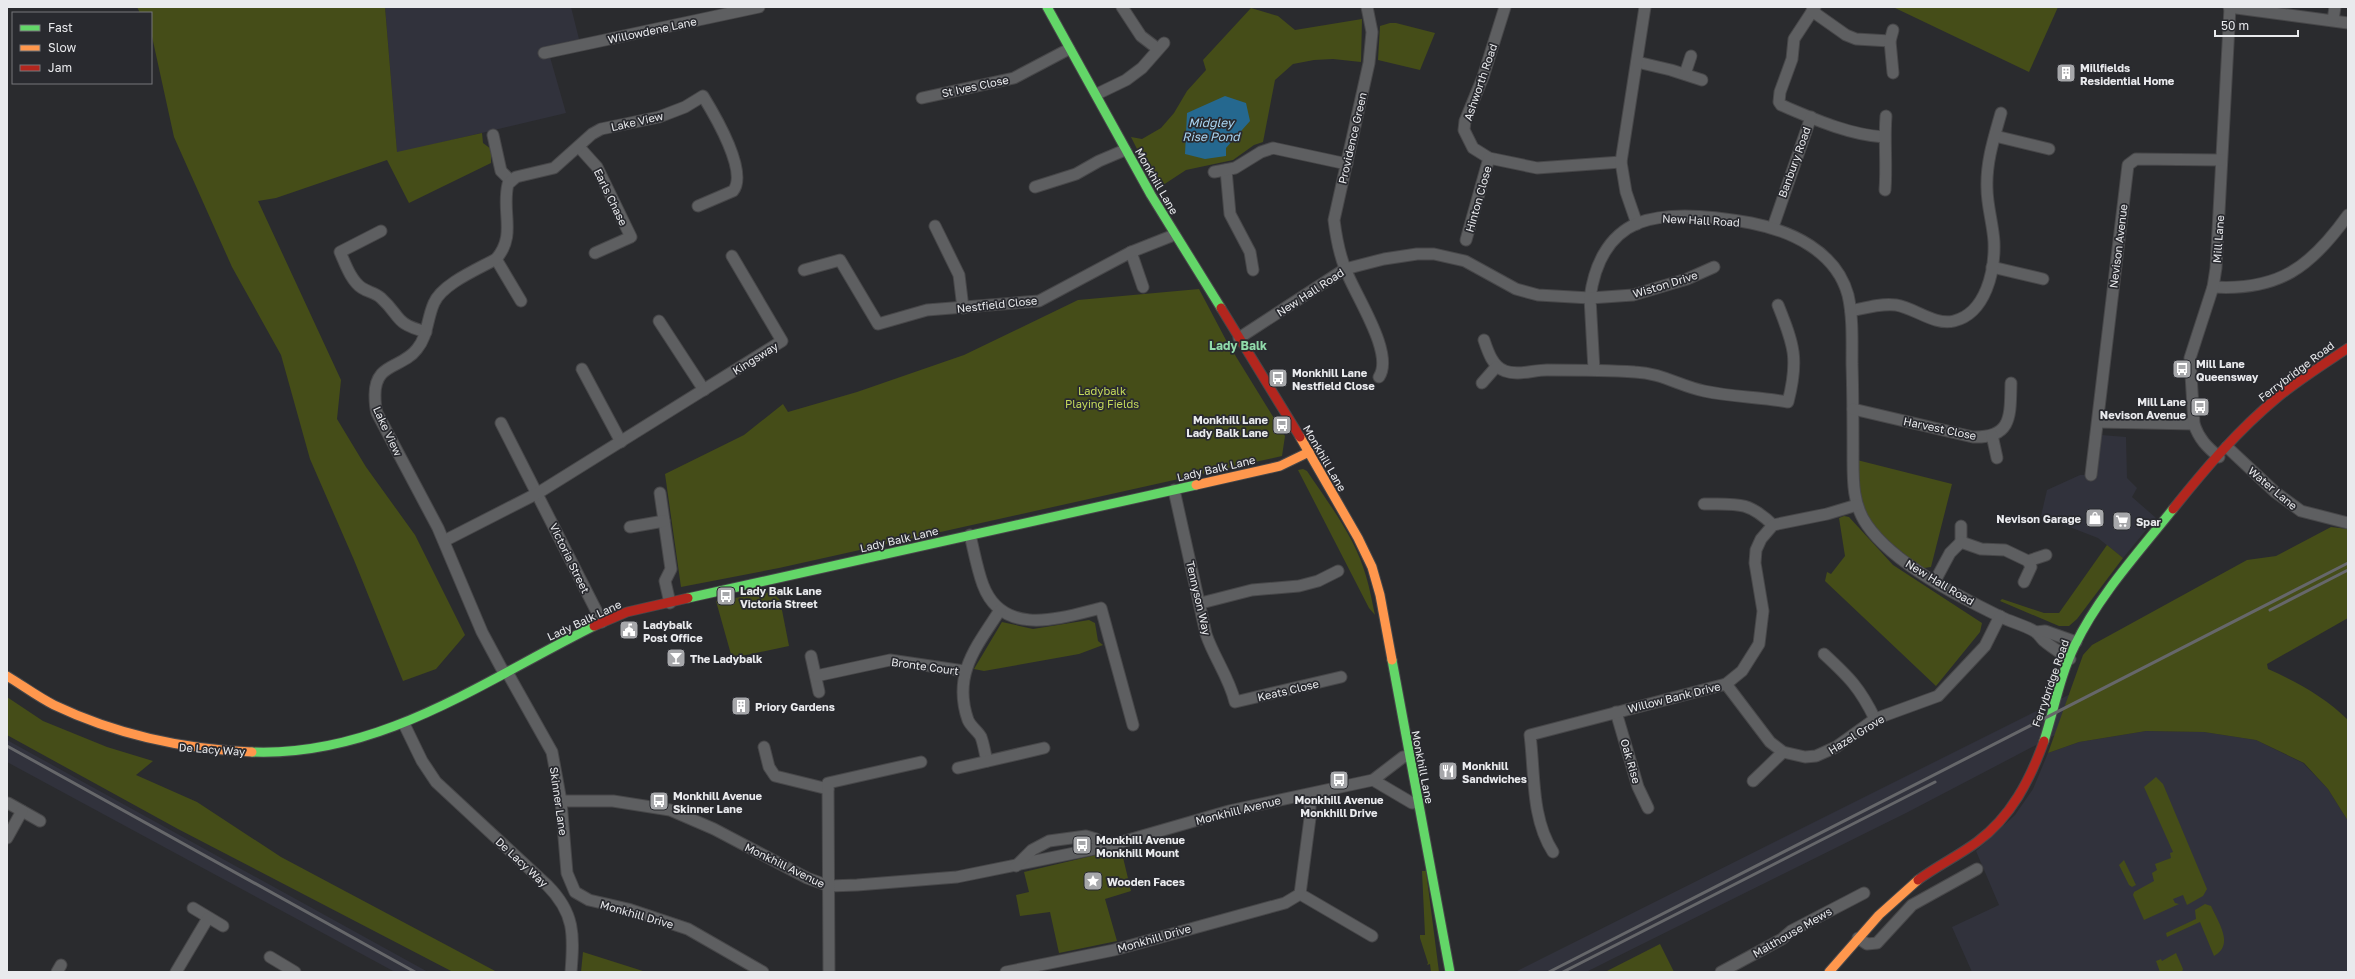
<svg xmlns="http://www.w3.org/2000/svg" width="2355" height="979" viewBox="0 0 2355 979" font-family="'Golos Text',sans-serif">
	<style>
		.built { fill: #31323c }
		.green { fill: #454d18 }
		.water { fill: #25688f }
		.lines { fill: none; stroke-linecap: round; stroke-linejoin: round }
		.street-casing { stroke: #474749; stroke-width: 13 }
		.fast-casing { stroke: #474749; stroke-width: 11 }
		.slow-casing { stroke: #474749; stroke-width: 11 }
		.jam-casing { stroke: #474749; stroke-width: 11 }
		.street { stroke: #5e5f61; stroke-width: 11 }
		.fast { stroke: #63d668; stroke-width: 9 }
		.slow { stroke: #ff974d; stroke-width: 9 }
		.jam { stroke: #b3261e; stroke-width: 9 }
		.rail { stroke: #66676a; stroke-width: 3 }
		.labels { text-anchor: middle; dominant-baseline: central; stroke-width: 3.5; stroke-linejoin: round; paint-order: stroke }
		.street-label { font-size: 11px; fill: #e9eaed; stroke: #292a2f }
		.poi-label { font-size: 11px; font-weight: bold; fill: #e9eaed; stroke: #292a2f; text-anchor: start }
		.park-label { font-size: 11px; fill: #c5da5b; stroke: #292a2f }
		.water-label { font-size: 12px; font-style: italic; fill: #aad5f2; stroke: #292a2f }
		.neighbourhood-label { font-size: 12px; font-weight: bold; fill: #90daaa; stroke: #292a2f }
	</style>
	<rect width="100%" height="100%" fill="#2a2b2e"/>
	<g class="built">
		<polygon points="385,7 571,7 581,47 550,57 566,113 397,153"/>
		<polygon points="2101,435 2126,437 2127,478 2137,488 2132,497 2156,518 2123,558 2098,538 2041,516 2047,490 2080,475 2095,475"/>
		<polygon points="2348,555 2103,710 1908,812 1586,972 1515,972"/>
		<polygon points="2146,731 2204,732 2256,740 2303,763 2328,789 2348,821 2348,972 1972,972 1952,927 1999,905 1976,851 2015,815 2033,789 2048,753 2079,742"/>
		<polygon points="7,740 428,972 395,972 7,762"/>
	</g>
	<g class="green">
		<polygon points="137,7 385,7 397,152 482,133 483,143 491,149 491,163 409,203 387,160 276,198 258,201 341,380 337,419 366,467 415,535 465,635 436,669 403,681 354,560 310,459 281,355 232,267 174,137 151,32 151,13 140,13"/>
		<polygon points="1893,7 2058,7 2029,72"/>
		<polygon points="1251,8 1278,16 1295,30 1362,19 1361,62 1333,59 1314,60 1293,64 1275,80 1263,142 1254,145 1233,160 1186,170 1157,189 1131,137 1142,139 1161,128 1174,113 1187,91 1206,70 1203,60"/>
		<polygon points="1390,23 1396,23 1435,33 1420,70 1378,60 1380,26"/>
		<polygon points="1199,289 1227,342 1285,436 1282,456 779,568 681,587 665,474 744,435 783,404 788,412 857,392 964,355 1078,300"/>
		<path d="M 1857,460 L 1952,484 L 1931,567 L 1924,568 L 1917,565 C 1902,551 1876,533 1866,515 C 1857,499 1858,478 1857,460 Z"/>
		<path d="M 1303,469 L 1307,471 C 1329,504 1355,537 1366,576 C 1370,589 1372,602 1375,615 L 1369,608 L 1298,470 Z"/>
		<polygon points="1844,516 1849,517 1893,565 1982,623 1980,632 1936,686 1825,581 1827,572 1831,574 1845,556 1839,518"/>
		<path d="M 2331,527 L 2348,529 L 2348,618 L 2267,664 L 2268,669 C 2297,682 2325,697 2348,720 L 2348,821 L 2328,789 L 2304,763 L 2256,740 L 2204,732 L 2146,731 L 2079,742 L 2048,753 L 2083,655 L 2092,645 L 2247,560 L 2276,556 Z"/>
		<polygon points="2107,545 2123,558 2077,619 2069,626 2059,626 2000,601 2002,599 2044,613 2059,613"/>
		<polygon points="772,592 780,600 789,646 732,658 716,601"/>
		<polygon points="1089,620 1095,623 1098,641 1103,645 1079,654 984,671 974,669 1002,622 1033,629"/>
		<polygon points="7,697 43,721 107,747 153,761 136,775 197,802 281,857 497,972 453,972 178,829 7,735"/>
		<polygon points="2156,777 2163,784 2207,889 2203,896 2187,905 2183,895 2173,899 2175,903 2179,904 2144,920 2133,895 2134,892 2154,881 2152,873 2157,870 2155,864 2171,858 2170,853 2173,852 2144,787"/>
		<polygon points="1121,849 1131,891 1105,899 1117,941 1059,953 1050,912 1020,916 1016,895 1029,892 1024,872"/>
		<polygon points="2124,860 2136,885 2132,887 2129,885 2119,865"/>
		<polygon points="1422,871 1426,871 1439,972 1431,972 1430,964 1427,965 1428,963 1420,938 1420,935 1425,935"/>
		<path d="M 2205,904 L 2211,906 C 2218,922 2235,945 2214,956 L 2200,922 L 2167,937 L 2166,933 L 2196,919 L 2195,910 Z"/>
		<polygon points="1660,944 1674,972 1605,972"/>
		<polygon points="583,952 646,972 581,972"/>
		<polygon points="2176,953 2183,969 2182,972 2160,972 2156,961 2161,959 2162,961"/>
	</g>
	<polygon class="water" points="1225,96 1246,103 1250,121 1226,148 1226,156 1205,159 1185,154 1187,113"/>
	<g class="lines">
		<g class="street-casing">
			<g id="street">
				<polyline points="1122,7 1141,36 1158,49"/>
				<path d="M 1367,7 L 1372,32 L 1369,63 L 1334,220 C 1336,236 1339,253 1345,268 C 1354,294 1395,353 1379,377"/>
				<polyline points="1505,7 1483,77 1465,121 1464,130 1473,148 1489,158 1537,168 1621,162"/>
				<path d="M 1815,7 L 1794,39 L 1792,59 L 1780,92 L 1779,102 L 1781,105 C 1814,119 1849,135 1884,137"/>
				<polyline points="2229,7 2348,23"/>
				<polyline points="1812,11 1846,35 1856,39 1890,41"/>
				<polyline points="2333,20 2335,7"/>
				<polyline points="1893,30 1890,41 1893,73"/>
				<polyline points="544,53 759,7"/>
				<polyline points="1637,62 1671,70 1702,80"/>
				<polyline points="1685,74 1691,56"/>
				<polyline points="1097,94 1126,80 1142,68 1164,43"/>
				<polyline points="922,98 1014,78 1069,49"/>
				<polyline points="493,135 501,171 511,181"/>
				<polyline points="1995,136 2049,149"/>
				<polyline points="579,147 597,167 631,237 595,253"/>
				<polyline points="1226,170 1230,214 1250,252 1253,270"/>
				<polyline points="1214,172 1235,168 1261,152 1273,148 1347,164"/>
				<polyline points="1035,187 1076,174 1099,161 1125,150"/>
				<path d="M 1885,190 C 1887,165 1884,141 1886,116"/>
				<polyline points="1637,224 1626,192 1621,162 1645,7"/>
				<polyline points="935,226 959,275 963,308"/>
				<polyline points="1773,227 1811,117"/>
				<path d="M 381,231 L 340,252 C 345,263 351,281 362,288 C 368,292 376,293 381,298 C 402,317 393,323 426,332"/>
				<polyline points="1466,240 1489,158"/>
				<polyline points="1131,252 1143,287"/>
				<polyline points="496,259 521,301"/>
				<polyline points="1992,267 2043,279"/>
				<polyline points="804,270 840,260 878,324 927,310 1039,301 1131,252 1174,235"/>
				<path d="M 2213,287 C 2279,291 2311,267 2348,215"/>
				<path d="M 1851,311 C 1865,308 1881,303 1896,305 C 1915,308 1935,326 1954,321 C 1986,313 1995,271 1994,242 C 1993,224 1987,206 1987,188 C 1986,162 1994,138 2001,113"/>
				<polyline points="659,321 704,390"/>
				<path d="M 1239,338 L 1345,269 L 1384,259 L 1417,254 L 1434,254 L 1465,261 L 1516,289 L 1538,295 L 1590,298 C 1594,267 1607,236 1638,223 C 1669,211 1719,217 1751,223 C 1791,231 1836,251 1848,295 C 1853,317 1852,341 1852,364 C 1853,394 1853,424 1853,454 C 1853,478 1852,504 1867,525 C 1894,564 1958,596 2001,617 C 2011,622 2024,625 2034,631 C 2038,633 2040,637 2043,640 C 2051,647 2061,653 2070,659"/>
				<path d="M 1484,340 C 1488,352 1493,367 1505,371 C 1518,376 1533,370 1547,370 C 1576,370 1605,370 1635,372 C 1661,373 1680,386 1704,391 C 1732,397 1760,397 1788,402 C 1799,359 1794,345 1778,305"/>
				<polyline points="582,369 621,442"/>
				<polyline points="1594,370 1590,298 1633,295 1687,279 1714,267"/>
				<polyline points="1482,383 1496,367"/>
				<path d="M 1853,409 L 1973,437 C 2013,438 2010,415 2011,383"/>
				<polyline points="2098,422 2194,424"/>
				<polyline points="501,423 602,622"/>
				<polyline points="1992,435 1997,458"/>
				<polyline points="2227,447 2275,492 2301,511 2348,523"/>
				<path d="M 2219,457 C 2207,447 2199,439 2194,424 L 2190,358 L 2213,287 L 2216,268 L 2230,7"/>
				<polyline points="2091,475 2128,165 2136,159 2221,160"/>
				<path d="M 1174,490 L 1206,634 C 1214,658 1229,677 1235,702 L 1341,677"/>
				<polyline points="660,493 671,569 665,581 670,603"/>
				<path d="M 1704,504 C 1737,504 1748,501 1773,525"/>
				<polyline points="1961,526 1961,542"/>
				<polyline points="630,527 664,521"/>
				<path d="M 970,535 C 974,551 977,569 983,585 C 1003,638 1061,618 1101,608 L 1133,725"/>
				<polyline points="444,541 538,493 782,341 732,256"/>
				<polyline points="2028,561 2046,555"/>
				<polyline points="1935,581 1950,553 1961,542 1981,549 2005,550 2028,561 2031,567 2024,582"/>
				<polyline points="1201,603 1252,590 1299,586 1318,581 1338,571"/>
				<polyline points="2036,632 2045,631 2076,642"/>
				<path d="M 1824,654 C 1849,677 1860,688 1875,719"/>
				<polyline points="811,656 819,692"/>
				<polyline points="507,672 552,752 561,801 567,873 575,892 589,900 628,909 688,929 763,972"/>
				<path d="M 504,673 L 482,632 L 438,528 L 377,413 C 375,406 375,402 375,395 C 375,362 402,369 417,349 C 428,336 427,318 434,303 C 442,284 478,269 496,259 C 517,235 501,212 508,184 L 516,177 L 554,168 L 592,134 L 601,129 L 659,117 L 685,107 L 703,96 C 714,114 749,172 733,191 L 698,206"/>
				<polyline points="816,676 890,660 964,671"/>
				<polyline points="1726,684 1770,742 1783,752 1805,757 1816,756 1836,747 1875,719 1938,696 1985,646 2000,616"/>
				<polyline points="1616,712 1638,787 1648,808"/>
				<path d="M 404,724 L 422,761 L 436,782 L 547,885 C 575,913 574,935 571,972"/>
				<polyline points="764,747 769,767 775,776 828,789"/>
				<path d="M 987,761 C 985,754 984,745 981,737 C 978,731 971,727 968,720 C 952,674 977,646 1000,610"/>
				<polyline points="958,768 1044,748"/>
				<polyline points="1373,780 1412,803 1418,802"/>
				<polyline points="1753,781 1783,752"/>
				<polyline points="561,801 613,801 670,810 714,829 807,878 829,886 857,885 957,877 1104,847 1229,811 1373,780 1403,757 1409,756"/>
				<polyline points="8,803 40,821"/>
				<polyline points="7,838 22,811"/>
				<path d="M 1553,852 C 1531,818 1535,774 1530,735 L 1726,684 L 1742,671 L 1759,644 L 1763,611 L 1755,563 L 1756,550 L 1761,539 L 1773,525 L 1827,514 L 1857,505"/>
				<polyline points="1016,866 1032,850 1049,841 1086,836 1096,839 1104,847"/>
				<polyline points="1300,894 1310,818 1310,795"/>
				<polyline points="193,908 223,926"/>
				<polyline points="1858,938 1867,944 1877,943 1912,905 1977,869"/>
				<polyline points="270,957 295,972"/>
				<polyline points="57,972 61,965"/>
				<polyline points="176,972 208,918"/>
				<polyline points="829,972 828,783 921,762"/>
				<polyline points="1006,972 1114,950 1285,903 1300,894 1372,936"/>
				<polyline points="1721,972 1782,939 1791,931 1864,893"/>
			</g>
		</g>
		<g class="fast-casing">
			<g id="fast">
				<polyline points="1047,7 1151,195 1221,308"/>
				<polyline points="688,598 1196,485"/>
				<polyline points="1392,660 1450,972"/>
				<path d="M 2044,741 C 2054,710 2060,675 2075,645 C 2099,595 2139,552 2173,509"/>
				<path d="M 252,752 C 380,757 485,680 594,626"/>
			</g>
		</g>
		<g class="slow-casing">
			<g id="slow">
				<polyline points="1300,437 1358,538 1372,567 1380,595 1392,660"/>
				<polyline points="1196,485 1280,466 1309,452"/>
				<path d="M 7,676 C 22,685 38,697 54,705 C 117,735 182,749 252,752"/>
				<polyline points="1829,972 1879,915 1918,880"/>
			</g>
		</g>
		<g class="jam-casing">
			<g id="jam">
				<polyline points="1221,308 1300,437"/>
				<path d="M 2173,509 C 2205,469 2238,430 2278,397 C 2300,379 2324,364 2348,348"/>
				<polyline points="594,626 627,612 688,598"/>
				<path d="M 1918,880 C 1937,866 1958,856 1977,842 C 2011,817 2030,780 2044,741"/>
			</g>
		</g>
		<use href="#street" class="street"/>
		<use href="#fast" class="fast"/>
		<use href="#slow" class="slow"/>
		<use href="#jam" class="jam"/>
		<g class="rail">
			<polyline points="2270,610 2348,570"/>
			<polyline points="7,746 415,972"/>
			<polyline points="1549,972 2348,563"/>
			<polyline points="1563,972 1935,782"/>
		</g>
	</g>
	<defs>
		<g id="building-square" transform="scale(1)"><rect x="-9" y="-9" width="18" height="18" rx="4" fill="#a6a7aa" stroke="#292a2f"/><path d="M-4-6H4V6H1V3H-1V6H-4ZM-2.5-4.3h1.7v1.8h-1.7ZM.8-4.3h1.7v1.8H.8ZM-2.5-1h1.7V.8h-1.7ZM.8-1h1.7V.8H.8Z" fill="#fff"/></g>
		<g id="bus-square" transform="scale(1)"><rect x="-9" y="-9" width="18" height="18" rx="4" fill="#a6a7aa" stroke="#292a2f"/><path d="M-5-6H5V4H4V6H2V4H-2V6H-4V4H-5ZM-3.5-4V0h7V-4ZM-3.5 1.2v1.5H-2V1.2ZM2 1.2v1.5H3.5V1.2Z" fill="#fff"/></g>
		<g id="shop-square" transform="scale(1)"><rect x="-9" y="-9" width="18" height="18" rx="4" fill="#a6a7aa" stroke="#292a2f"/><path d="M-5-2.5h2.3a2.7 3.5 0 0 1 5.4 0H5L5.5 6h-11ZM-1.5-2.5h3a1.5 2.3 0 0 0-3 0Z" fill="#fff"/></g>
		<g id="supermarket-square" transform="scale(1)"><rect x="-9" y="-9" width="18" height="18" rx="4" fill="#a6a7aa" stroke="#292a2f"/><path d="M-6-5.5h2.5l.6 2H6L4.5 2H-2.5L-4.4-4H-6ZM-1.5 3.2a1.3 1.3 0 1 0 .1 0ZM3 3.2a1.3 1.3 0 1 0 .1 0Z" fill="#fff"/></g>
		<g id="civic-square" transform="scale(1)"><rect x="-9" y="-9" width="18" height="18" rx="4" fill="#a6a7aa" stroke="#292a2f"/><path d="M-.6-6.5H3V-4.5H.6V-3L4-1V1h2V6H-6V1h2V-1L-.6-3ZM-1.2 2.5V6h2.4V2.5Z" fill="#fff"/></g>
		<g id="bar-square" transform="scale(1)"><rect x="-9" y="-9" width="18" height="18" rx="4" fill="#a6a7aa" stroke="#292a2f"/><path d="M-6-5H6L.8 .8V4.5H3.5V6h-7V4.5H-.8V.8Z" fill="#fff"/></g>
		<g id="restaurant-square" transform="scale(1)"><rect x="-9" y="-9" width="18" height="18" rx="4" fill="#a6a7aa" stroke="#292a2f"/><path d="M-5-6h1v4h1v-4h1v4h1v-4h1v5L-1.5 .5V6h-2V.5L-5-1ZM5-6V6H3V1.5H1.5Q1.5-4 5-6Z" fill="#fff"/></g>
		<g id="sight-square" transform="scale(1)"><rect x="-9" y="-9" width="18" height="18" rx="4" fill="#a6a7aa" stroke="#292a2f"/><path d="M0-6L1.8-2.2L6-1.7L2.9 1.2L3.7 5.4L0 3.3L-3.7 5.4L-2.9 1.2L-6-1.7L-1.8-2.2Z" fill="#fff"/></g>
	</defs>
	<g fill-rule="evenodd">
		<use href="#building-square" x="2066" y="73"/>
		<use href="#bus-square" x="2182" y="369"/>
		<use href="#bus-square" x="1278" y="378"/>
		<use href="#bus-square" x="2200" y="407"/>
		<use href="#bus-square" x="1282" y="425"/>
		<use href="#shop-square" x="2095" y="518"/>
		<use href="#supermarket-square" x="2122" y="521"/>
		<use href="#bus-square" x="726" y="596"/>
		<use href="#civic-square" x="629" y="630"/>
		<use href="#bar-square" x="676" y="658"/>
		<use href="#building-square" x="741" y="706"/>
		<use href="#restaurant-square" x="1448" y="771"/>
		<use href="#bus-square" x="1339" y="780"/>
		<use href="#bus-square" x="659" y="801"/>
		<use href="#bus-square" x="1082" y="845"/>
		<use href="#sight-square" x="1093" y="881"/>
	</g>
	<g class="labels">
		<g class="street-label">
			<text transform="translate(652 30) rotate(-12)">Willowdene Lane</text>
			<text transform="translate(1480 82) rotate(-71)">Ashworth Road</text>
			<text transform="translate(975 86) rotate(-12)">St Ives Close</text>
			<text transform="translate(637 121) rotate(-13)">Lake View</text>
			<text transform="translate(1352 138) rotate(-77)">Providence Green</text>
			<text transform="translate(1794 162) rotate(-70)">Banbury Road</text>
			<text transform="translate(1157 181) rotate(60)">Monkhill Lane</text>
			<text transform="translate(611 197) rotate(64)">Earls Chase</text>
			<text transform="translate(1478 199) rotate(-74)">Hinton Close</text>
			<text transform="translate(1701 220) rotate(3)">New Hall Road</text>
			<text transform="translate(2218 239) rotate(-86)">Mill Lane</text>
			<text transform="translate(2118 246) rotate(-83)">Nevison Avenue</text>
			<text transform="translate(1665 284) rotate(-17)">Wiston Drive</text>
			<text transform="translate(1310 292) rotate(-33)">New Hall Road</text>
			<text transform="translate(997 304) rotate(-6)">Nestfield Close</text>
			<text transform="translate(755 358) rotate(-32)">Kingsway</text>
			<text transform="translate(2296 371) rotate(-37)">Ferrybridge Road</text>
			<text transform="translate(1940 428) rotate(12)">Harvest Close</text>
			<text transform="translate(388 431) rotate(65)">Lake View</text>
			<text transform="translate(1325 458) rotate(60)">Monkhill Lane</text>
			<text transform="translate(1216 468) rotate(-13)">Lady Balk Lane</text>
			<text transform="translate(2273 488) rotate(40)">Water Lane</text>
			<text transform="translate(899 539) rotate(-13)">Lady Balk Lane</text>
			<text transform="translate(570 558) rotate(64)">Victoria Street</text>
			<text transform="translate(1940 582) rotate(31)">New Hall Road</text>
			<text transform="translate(1199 598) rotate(77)">Tennyson Way</text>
			<text transform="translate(584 620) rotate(-25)">Lady Balk Lane</text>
			<text transform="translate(925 666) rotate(8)">Bronte Court</text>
			<text transform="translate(2050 683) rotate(-71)">Ferrybridge Road</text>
			<text transform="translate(1288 690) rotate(-13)">Keats Close</text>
			<text transform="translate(1674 697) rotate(-14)">Willow Bank Drive</text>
			<text transform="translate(1856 734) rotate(-32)">Hazel Grove</text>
			<text transform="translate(212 749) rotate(4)">De Lacy Way</text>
			<text transform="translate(1631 761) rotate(74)">Oak Rise</text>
			<text transform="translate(1423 767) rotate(79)">Monkhill Lane</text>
			<text transform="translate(559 801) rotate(82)">Skinner Lane</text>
			<text transform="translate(1238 810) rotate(-14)">Monkhill Avenue</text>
			<text transform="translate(522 862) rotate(43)">De Lacy Way</text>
			<text transform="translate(785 865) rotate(26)">Monkhill Avenue</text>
			<text transform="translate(637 914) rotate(16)">Monkhill Drive</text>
			<text transform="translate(1792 932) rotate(-30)">Malthouse Mews</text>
			<text transform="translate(1154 938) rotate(-16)">Monkhill Drive</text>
		</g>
		<g class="poi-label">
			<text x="2080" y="67">Millfields<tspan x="2080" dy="13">Residential Home</tspan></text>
			<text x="2196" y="363">Mill Lane<tspan x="2196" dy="13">Queensway</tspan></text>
			<text x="1292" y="372">Monkhill Lane<tspan x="1292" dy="13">Nestfield Close</tspan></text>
			<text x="2186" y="401" text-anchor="end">Mill Lane<tspan x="2186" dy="13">Nevison Avenue</tspan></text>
			<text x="1268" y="419" text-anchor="end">Monkhill Lane<tspan x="1268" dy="13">Lady Balk Lane</tspan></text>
			<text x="2081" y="518" text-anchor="end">Nevison Garage</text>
			<text x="2136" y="521">Spar</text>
			<text x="740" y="590">Lady Balk Lane<tspan x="740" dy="13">Victoria Street</tspan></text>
			<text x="643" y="624">Ladybalk<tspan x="643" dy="13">Post Office</tspan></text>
			<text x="690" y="658">The Ladybalk</text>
			<text x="755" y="706">Priory Gardens</text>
			<text x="1462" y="765">Monkhill<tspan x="1462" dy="13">Sandwiches</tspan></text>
			<text x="673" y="795">Monkhill Avenue<tspan x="673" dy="13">Skinner Lane</tspan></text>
			<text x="1339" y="799" text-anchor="middle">Monkhill Avenue<tspan x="1339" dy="13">Monkhill Drive</tspan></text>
			<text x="1096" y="839">Monkhill Avenue<tspan x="1096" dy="13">Monkhill Mount</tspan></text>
			<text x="1107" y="881">Wooden Faces</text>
		</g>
		<g class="park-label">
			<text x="1102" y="390">Ladybalk<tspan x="1102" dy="13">Playing Fields</tspan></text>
		</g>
		<g class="water-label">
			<text x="1211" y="122">Midgley<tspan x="1211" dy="14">Rise Pond</tspan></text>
		</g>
		<g class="neighbourhood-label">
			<text x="1238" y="345">Lady Balk</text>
		</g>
	</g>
	<rect width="2355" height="979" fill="none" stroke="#e9eaed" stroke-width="16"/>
	<rect x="12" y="12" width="140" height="72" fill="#292a2f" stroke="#76777b"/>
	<rect x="20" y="25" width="20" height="6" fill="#63d668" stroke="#76777b"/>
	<text x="48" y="32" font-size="12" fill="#e9eaed">Fast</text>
	<rect x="20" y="45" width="20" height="6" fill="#ff974d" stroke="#76777b"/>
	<text x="48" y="52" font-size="12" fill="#e9eaed">Slow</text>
	<rect x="20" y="65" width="20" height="6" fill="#b3261e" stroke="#76777b"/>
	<text x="48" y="72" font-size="12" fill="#e9eaed">Jam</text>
	<path d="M2215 30v6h83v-6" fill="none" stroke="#e9eaed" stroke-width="2"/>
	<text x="2221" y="30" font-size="12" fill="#e9eaed" stroke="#292a2f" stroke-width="3" paint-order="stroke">50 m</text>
</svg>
